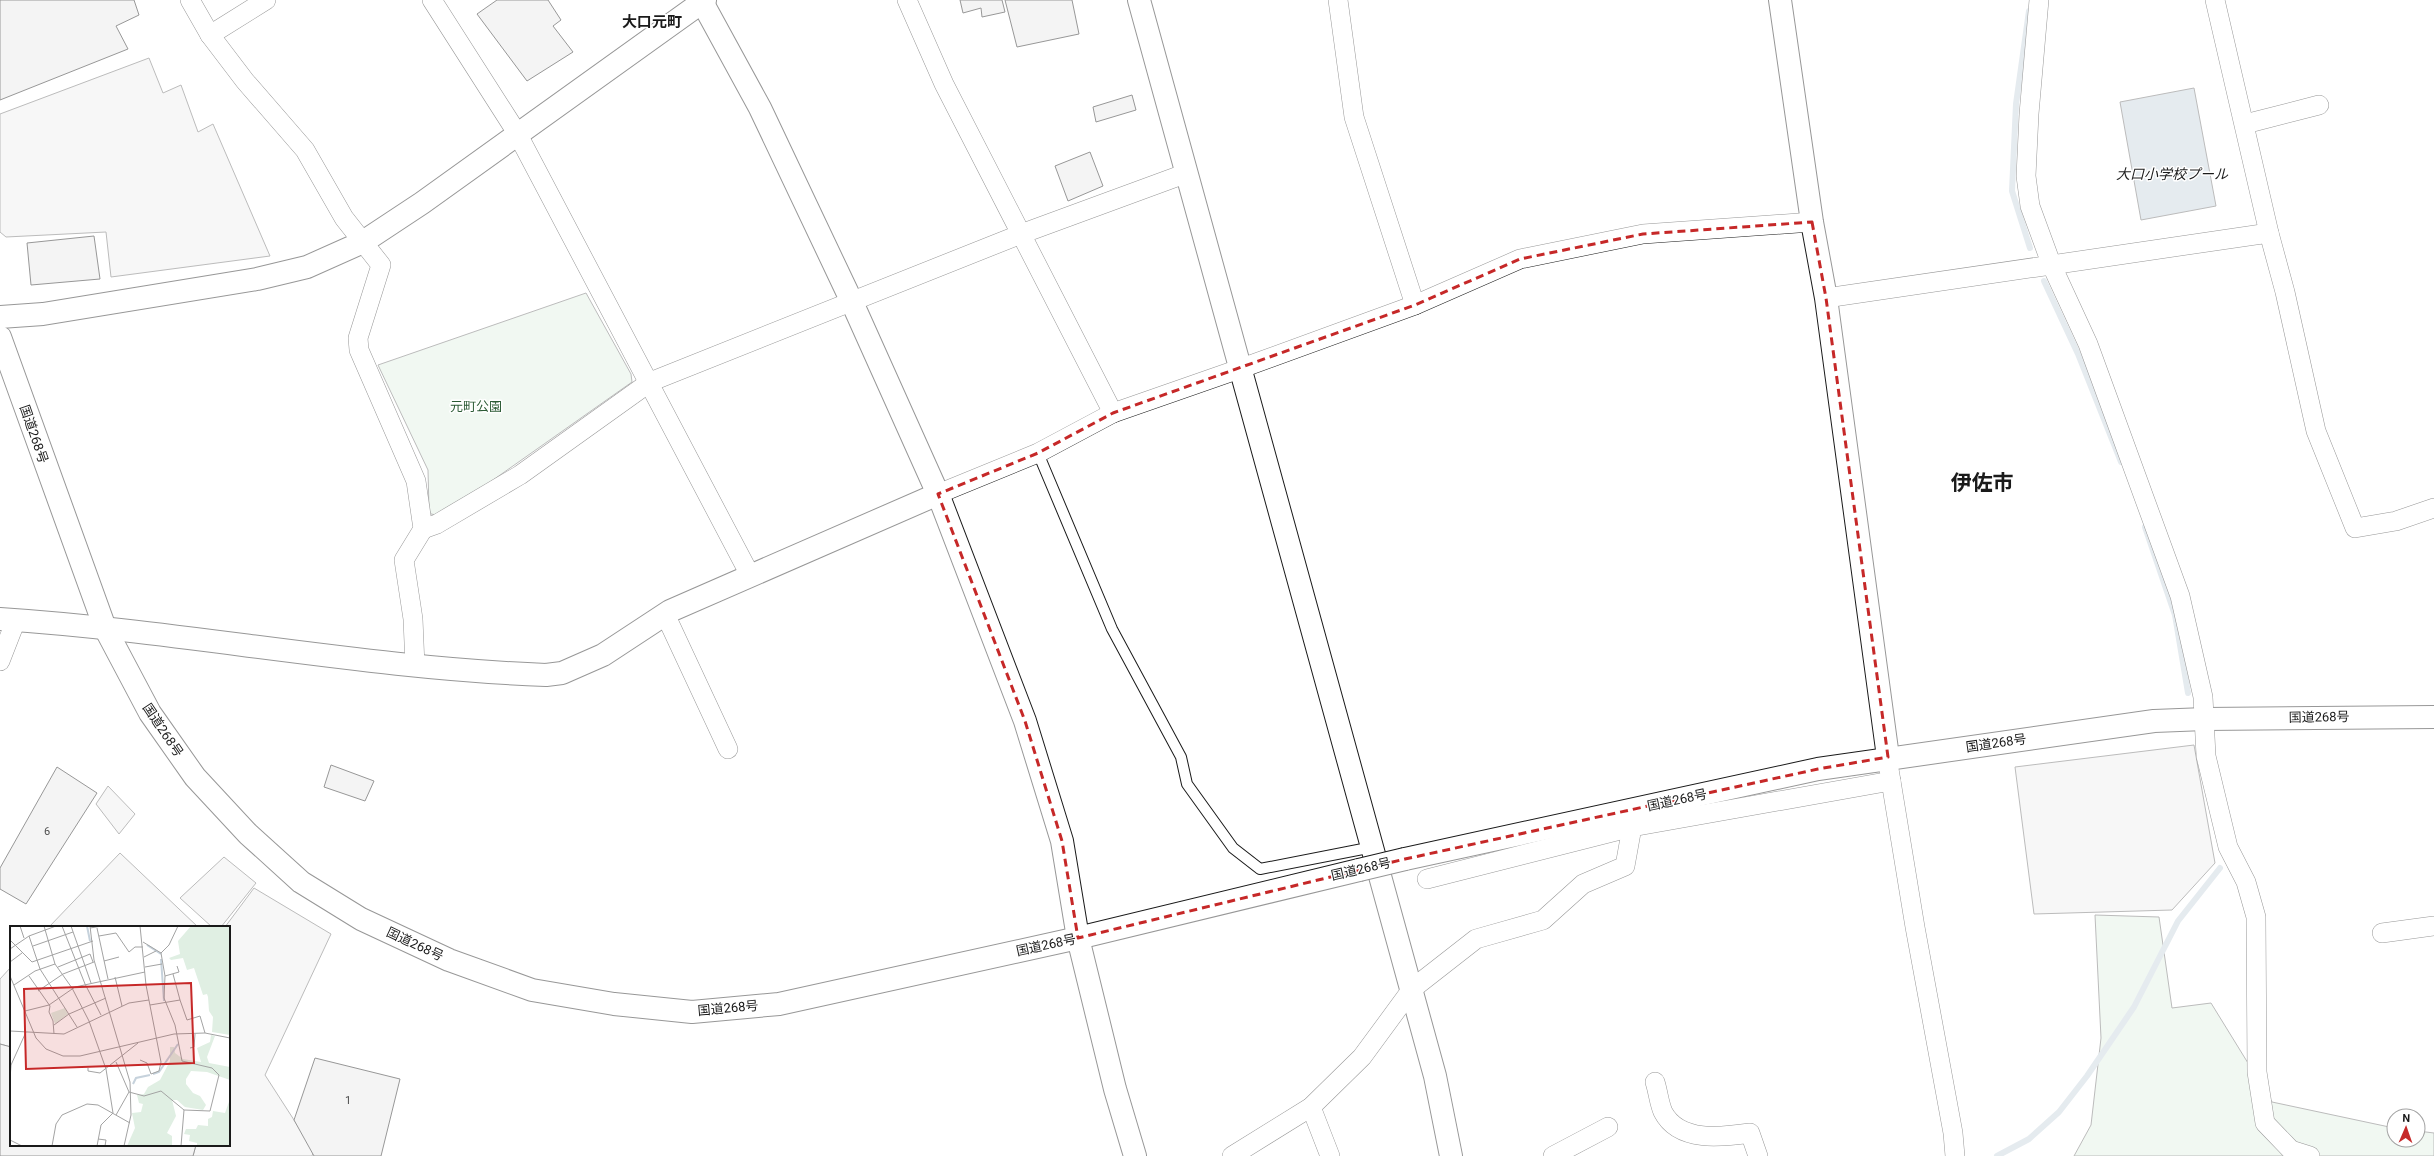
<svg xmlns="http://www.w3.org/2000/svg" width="2434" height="1156" viewBox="0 0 2434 1156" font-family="Roboto,'Noto Sans JP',sans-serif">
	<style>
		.green { fill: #e0efe3; stroke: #6a6a6a }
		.parking { fill: #ededed; stroke: #6a6a6a }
		.water { fill: #c6d2dc; stroke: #6a6a6a }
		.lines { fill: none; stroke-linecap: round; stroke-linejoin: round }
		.stream { stroke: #c6d2dc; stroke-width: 6 }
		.building { fill: #e6e6e6; stroke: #1a1a1a }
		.lane-casing { stroke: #1a1a1a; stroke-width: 12 }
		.street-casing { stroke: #1a1a1a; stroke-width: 20 }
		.secondary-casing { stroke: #1a1a1a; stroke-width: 24 }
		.highway-casing { stroke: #1a1a1a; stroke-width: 24 }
		.lane { stroke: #fff; stroke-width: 10 }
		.street { stroke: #fff; stroke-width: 19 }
		.secondary { stroke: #fff; stroke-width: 22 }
		.highway { stroke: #fff; stroke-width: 22 }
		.highway-bridge-casing { stroke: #1a1a1a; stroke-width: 24; stroke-linecap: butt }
		.highway-bridge { stroke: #fff; stroke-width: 22 }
		.marked { fill: none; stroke: #c62828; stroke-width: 3; stroke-dasharray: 8 5; stroke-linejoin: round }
		.labels { text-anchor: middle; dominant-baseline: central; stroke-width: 3; stroke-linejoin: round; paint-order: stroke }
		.number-label { font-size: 11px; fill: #4d4d4d }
		.park-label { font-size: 13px; fill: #2b5a34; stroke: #fff }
		.street-label { font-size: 13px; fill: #1a1a1a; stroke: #fff }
		.water-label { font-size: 14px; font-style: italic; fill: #1a1a1a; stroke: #fff }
		.quarter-label { font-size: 15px; font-weight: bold; fill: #1a1a1a; stroke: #fff }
		.town-label { font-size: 21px; font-weight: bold; fill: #1a1a1a; stroke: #fff }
		.inset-river { fill: none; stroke: #c6d2dc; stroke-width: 2 }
		.inset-road { fill: none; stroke: #a3a3a3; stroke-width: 1 }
		.view { fill: #c62828; fill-opacity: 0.15; stroke: #c62828; stroke-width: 2 }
		.inset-edge { fill: none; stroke: #1a1a1a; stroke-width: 2 }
	</style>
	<rect width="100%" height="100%" fill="#fff"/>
	<g class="green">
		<polygon points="586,293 631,374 632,382 442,516 431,514 429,510 428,470 378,365"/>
		<polygon points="2095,915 2159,917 2172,1008 2211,1003 2272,1102 2394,1128 2394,1140 2418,1140 2418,1131 2434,1133 2434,1156 2074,1156 2091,1125 2101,1038"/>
	</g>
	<g class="parking">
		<polygon points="149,58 163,93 181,85 198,132 213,124 270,256 111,277 106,232 6,237 0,232 0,114"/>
		<polygon points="2194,745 2215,863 2172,910 2034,914 2015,767"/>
		<polygon points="108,786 135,814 119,834 96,804"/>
		<polygon points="120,853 198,927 49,927"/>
		<polygon points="224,857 256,883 221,927 212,927 180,898"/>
		<polygon points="254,888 331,934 265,1075 314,1151 312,1156 193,1156 196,1145 229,1145 229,927 225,927"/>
		<polygon points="11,967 11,1047 0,1044 0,979"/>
	</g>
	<polygon class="water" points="2194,88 2216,206 2141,220 2120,102"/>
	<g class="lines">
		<g class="stream">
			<polyline points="2029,11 2016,104 2012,191 2030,248"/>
			<polyline points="2044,281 2078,354 2121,462"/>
			<polyline points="2145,527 2175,615 2188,693"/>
			<polyline points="1997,1156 2029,1139 2059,1112 2087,1076 2134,1007 2178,921 2220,868"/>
		</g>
	</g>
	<g class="building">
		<polygon points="0,0 134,0 139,15 116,26 128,49 0,100"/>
		<polygon points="497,0 548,0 561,20 553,26 573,52 527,81 477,14"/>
		<polygon points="960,0 1002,0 1005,12 982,17 981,8 963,13"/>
		<polygon points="1005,0 1072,0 1079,34 1017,47"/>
		<polygon points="1132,95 1136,110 1096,122 1093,107"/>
		<polygon points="1090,152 1103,186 1068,201 1055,166"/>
		<polygon points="94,236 100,279 31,285 27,243"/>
		<polygon points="331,765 374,781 365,801 324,787"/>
		<polygon points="57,767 97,793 26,904 0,889 0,868"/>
		<polygon points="0,1044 11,1047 11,1145 196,1145 193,1156 0,1156"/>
		<polygon points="315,1058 400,1079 381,1156 314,1156 294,1120"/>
	</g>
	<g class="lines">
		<g class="lane-casing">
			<polyline id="lane" points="1038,453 1112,629 1181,757 1187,784 1233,848 1260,869 1373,847"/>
		</g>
		<g class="street-casing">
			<g id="street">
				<polyline points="190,0 210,35 245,81 305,150 344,218 381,265 358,338 359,350 416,481 423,529 404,560 413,619 415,666"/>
				<polyline points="432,0 517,133 750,575"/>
				<polyline points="907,0 944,84 1113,413"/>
				<polyline points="1338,0 1354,117 1415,305"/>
				<polyline points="2039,0 2029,114 2026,176 2030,206 2052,266 2088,344 2180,596 2203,697 2206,756 2228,847 2246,882 2256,917 2257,1072 2265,1123 2291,1150 2310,1156"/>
				<polyline points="2215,0 2269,233"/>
				<polyline points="210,35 266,0"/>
				<polyline points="2245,124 2319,105"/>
				<polyline points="1826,298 2269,233 2285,292 2316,431 2355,528 2396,521 2434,508"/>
				<polyline points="938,494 1038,453 1113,413 1242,368 1415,305 1520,259 1643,234 1812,222"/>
				<polyline points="423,529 437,524 520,475 650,382 1021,234 1187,173"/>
				<polyline points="665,614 728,749"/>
				<polyline points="0,661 16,620"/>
				<polyline points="1889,769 1915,927 1953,1133 1955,1156"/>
				<polyline points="1427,879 1632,827"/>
				<polyline points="2382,933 2434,926"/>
				<path d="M 1655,1082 C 1658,1091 1659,1103 1663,1112 C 1679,1143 1723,1137 1750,1133 L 1758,1156"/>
				<polyline points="1311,1107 1330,1156"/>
				<polyline points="1232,1156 1311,1107 1362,1057 1412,989 1476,939 1543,920 1583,884 1625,866 1632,827 1891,781"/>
				<polyline points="1553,1156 1608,1127"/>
			</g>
		</g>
		<g class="secondary-casing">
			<g id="secondary">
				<polyline points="701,0 760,108 851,300 938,494 1025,721 1062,841 1078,938 1115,1089 1135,1156"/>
				<polyline points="1139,0 1435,1076 1451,1156"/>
				<polyline points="1780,0 1812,222 1826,298 1888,757"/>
				<polyline points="0,317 43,314 257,279 307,267 363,242 422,203 705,0"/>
				<path d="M 0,619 C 183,631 363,668 546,675 L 562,673 L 603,655 L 670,611 L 938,494"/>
			</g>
		</g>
		<g class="highway-casing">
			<g id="highway">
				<polyline points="0,337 105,628 150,713 195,777 248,834 301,882 361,919 449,960 532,990 614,1004 692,1012 779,1004 1078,938 1359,870"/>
				<polyline points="1405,859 1818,769 2154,721 2205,719 2434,717"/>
			</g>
		</g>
		<use href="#lane" class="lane"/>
		<use href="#street" class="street"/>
		<use href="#secondary" class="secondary"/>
		<use href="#highway" class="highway"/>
		<g class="highway-bridge-casing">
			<polyline id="highway-bridge" points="1359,870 1405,859"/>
		</g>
		<use href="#highway-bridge" class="highway-bridge"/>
	</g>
	<path d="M0 0H2434V1156H0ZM 1812,222 L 1826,298 L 1888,757 L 1818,769 L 1405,859 L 1078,938 L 1062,841 L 1025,721 L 938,494 L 1038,453 L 1113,413 L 1415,305 L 1520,259 L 1643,234 Z" fill="#fff" fill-opacity=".55" fill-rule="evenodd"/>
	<path class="marked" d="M 1812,222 L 1826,298 L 1888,757 L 1818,769 L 1405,859 L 1078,938 L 1062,841 L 1025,721 L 938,494 L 1038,453 L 1113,413 L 1415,305 L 1520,259 L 1643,234 Z"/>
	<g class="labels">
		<g class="number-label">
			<text x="47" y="831">6</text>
			<text x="348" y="1100">1</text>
		</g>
		<g class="park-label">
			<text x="476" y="406">元町公園</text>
		</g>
		<g class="street-label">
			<text transform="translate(34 434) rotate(71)">国道268号</text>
			<text transform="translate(2319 717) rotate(-1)">国道268号</text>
			<text transform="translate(163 730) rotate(56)">国道268号</text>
			<text transform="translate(1996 743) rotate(-8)">国道268号</text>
			<text transform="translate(1677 800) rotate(-12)">国道268号</text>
			<text transform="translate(1361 869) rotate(-13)">国道268号</text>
			<text transform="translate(415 944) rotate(25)">国道268号</text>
			<text transform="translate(1046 945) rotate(-12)">国道268号</text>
			<text transform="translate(728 1008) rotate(-5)">国道268号</text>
		</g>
		<g class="water-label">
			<text x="2172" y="174">大口小学校プール</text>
		</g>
		<g class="quarter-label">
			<text x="652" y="22">大口元町</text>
		</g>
		<g class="town-label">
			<text x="1982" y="483">伊佐市</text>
		</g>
	</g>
	<g transform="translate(10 926)">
		<rect width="220" height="220" fill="#fff"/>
		<path d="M 181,0 L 220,0 L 220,109 L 202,106 L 203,91 L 199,85 L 198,71 L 197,68 L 193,69 L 184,42 L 177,44 L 173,32 L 161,34 L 159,32 L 170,28 L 168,15 ZM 55,82 L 58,88 L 45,98 L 41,87 ZM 201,109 L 205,110 L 197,131 L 199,137 L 220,141 L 220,154 L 197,146 L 181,145 L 176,153 L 176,158 L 183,167 L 190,170 L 196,179 L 193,184 L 175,181 L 167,174 L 162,174 L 166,190 L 157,207 L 162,210 L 162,220 L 117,220 L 125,202 L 122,187 L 131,186 L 133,178 L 129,177 L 127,169 L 134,168 L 138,161 L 150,154 L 160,135 L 160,121 L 164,121 L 165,127 L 173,133 L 191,136 L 187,122 L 200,116 ZM 220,173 L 220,220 L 187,220 L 187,217 L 179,215 L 180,209 L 174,208 L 176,203 L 186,203 L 188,199 L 198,200 L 198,193 L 202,191 L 203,185 L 215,187 Z" fill="#e0efe3"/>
		<path class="inset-river" d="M 77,0 L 80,15M 137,19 L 151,28M 151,33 L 154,75M 143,148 L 149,146 L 168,118M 123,158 L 126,152 L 140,149"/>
		<path class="inset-road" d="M 10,0 L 14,12M 34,0 L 45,38 L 62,62 L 79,95 L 96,143 L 103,187 L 91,199 L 87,220M 52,0 L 75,58 L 91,89M 61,0 L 81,57M 80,0 L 84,34 L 120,156 L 121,189 L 114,220M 130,0 L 136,59 L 151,136 L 149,145 L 141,148 L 137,137 L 130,134M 80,2 L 92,0M 87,2 L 98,53M 19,10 L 30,43 L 67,101M 89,10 L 106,7 L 119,26 L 125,21 L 133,21M 0,14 L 22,36 L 83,15M 133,16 L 151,27M 23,20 L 63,6M 0,23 L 19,10 L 46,0M 151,27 L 155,50 L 154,72 L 165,99 L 172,135 L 202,142 L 209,149 L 200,185 L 174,184M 151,27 L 159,19 L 168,0M 134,31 L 146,25M 94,35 L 109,31M 0,36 L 12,27M 48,41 L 80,28 L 83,36M 135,41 L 152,38M 163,48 L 170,74M 0,50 L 26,112 L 36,123 L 53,130 L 70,130 L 164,108 L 195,107 L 220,112M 19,50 L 40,80 L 39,86 L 43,95 L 44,108M 155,50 L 169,46 L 167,40M 105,51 L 112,80M 4,59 L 25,45 L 45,38M 28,65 L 53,48 L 84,36M 140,79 L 170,74 L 177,94 L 190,90 L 195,107M 15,85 L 39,79 L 65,61 L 135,46M 44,99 L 59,88 L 96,72M 0,105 L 54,108 L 119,77 L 139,74M 180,122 L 184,121 L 185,108M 106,136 L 119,166M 78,142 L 78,145 L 90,147 L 128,117M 0,153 L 1,139 L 16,106M 106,189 L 119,166 L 134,170 L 151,165 L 174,184 L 171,220M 88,213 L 96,214 L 95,220M 0,214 L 12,220M 42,220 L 46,198 L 52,189 L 77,178 L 88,179 L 120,197"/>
		<path class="view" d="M 181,57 L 184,137 L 16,143 L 14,63 Z"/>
		<rect width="220" height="220" class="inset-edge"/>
	</g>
	<g transform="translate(2406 1128) rotate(2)"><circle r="19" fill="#ffffff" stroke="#a3a3a3"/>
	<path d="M0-3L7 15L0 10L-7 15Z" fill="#c62828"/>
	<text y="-6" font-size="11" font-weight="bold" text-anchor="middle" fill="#1a1a1a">N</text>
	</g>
</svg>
